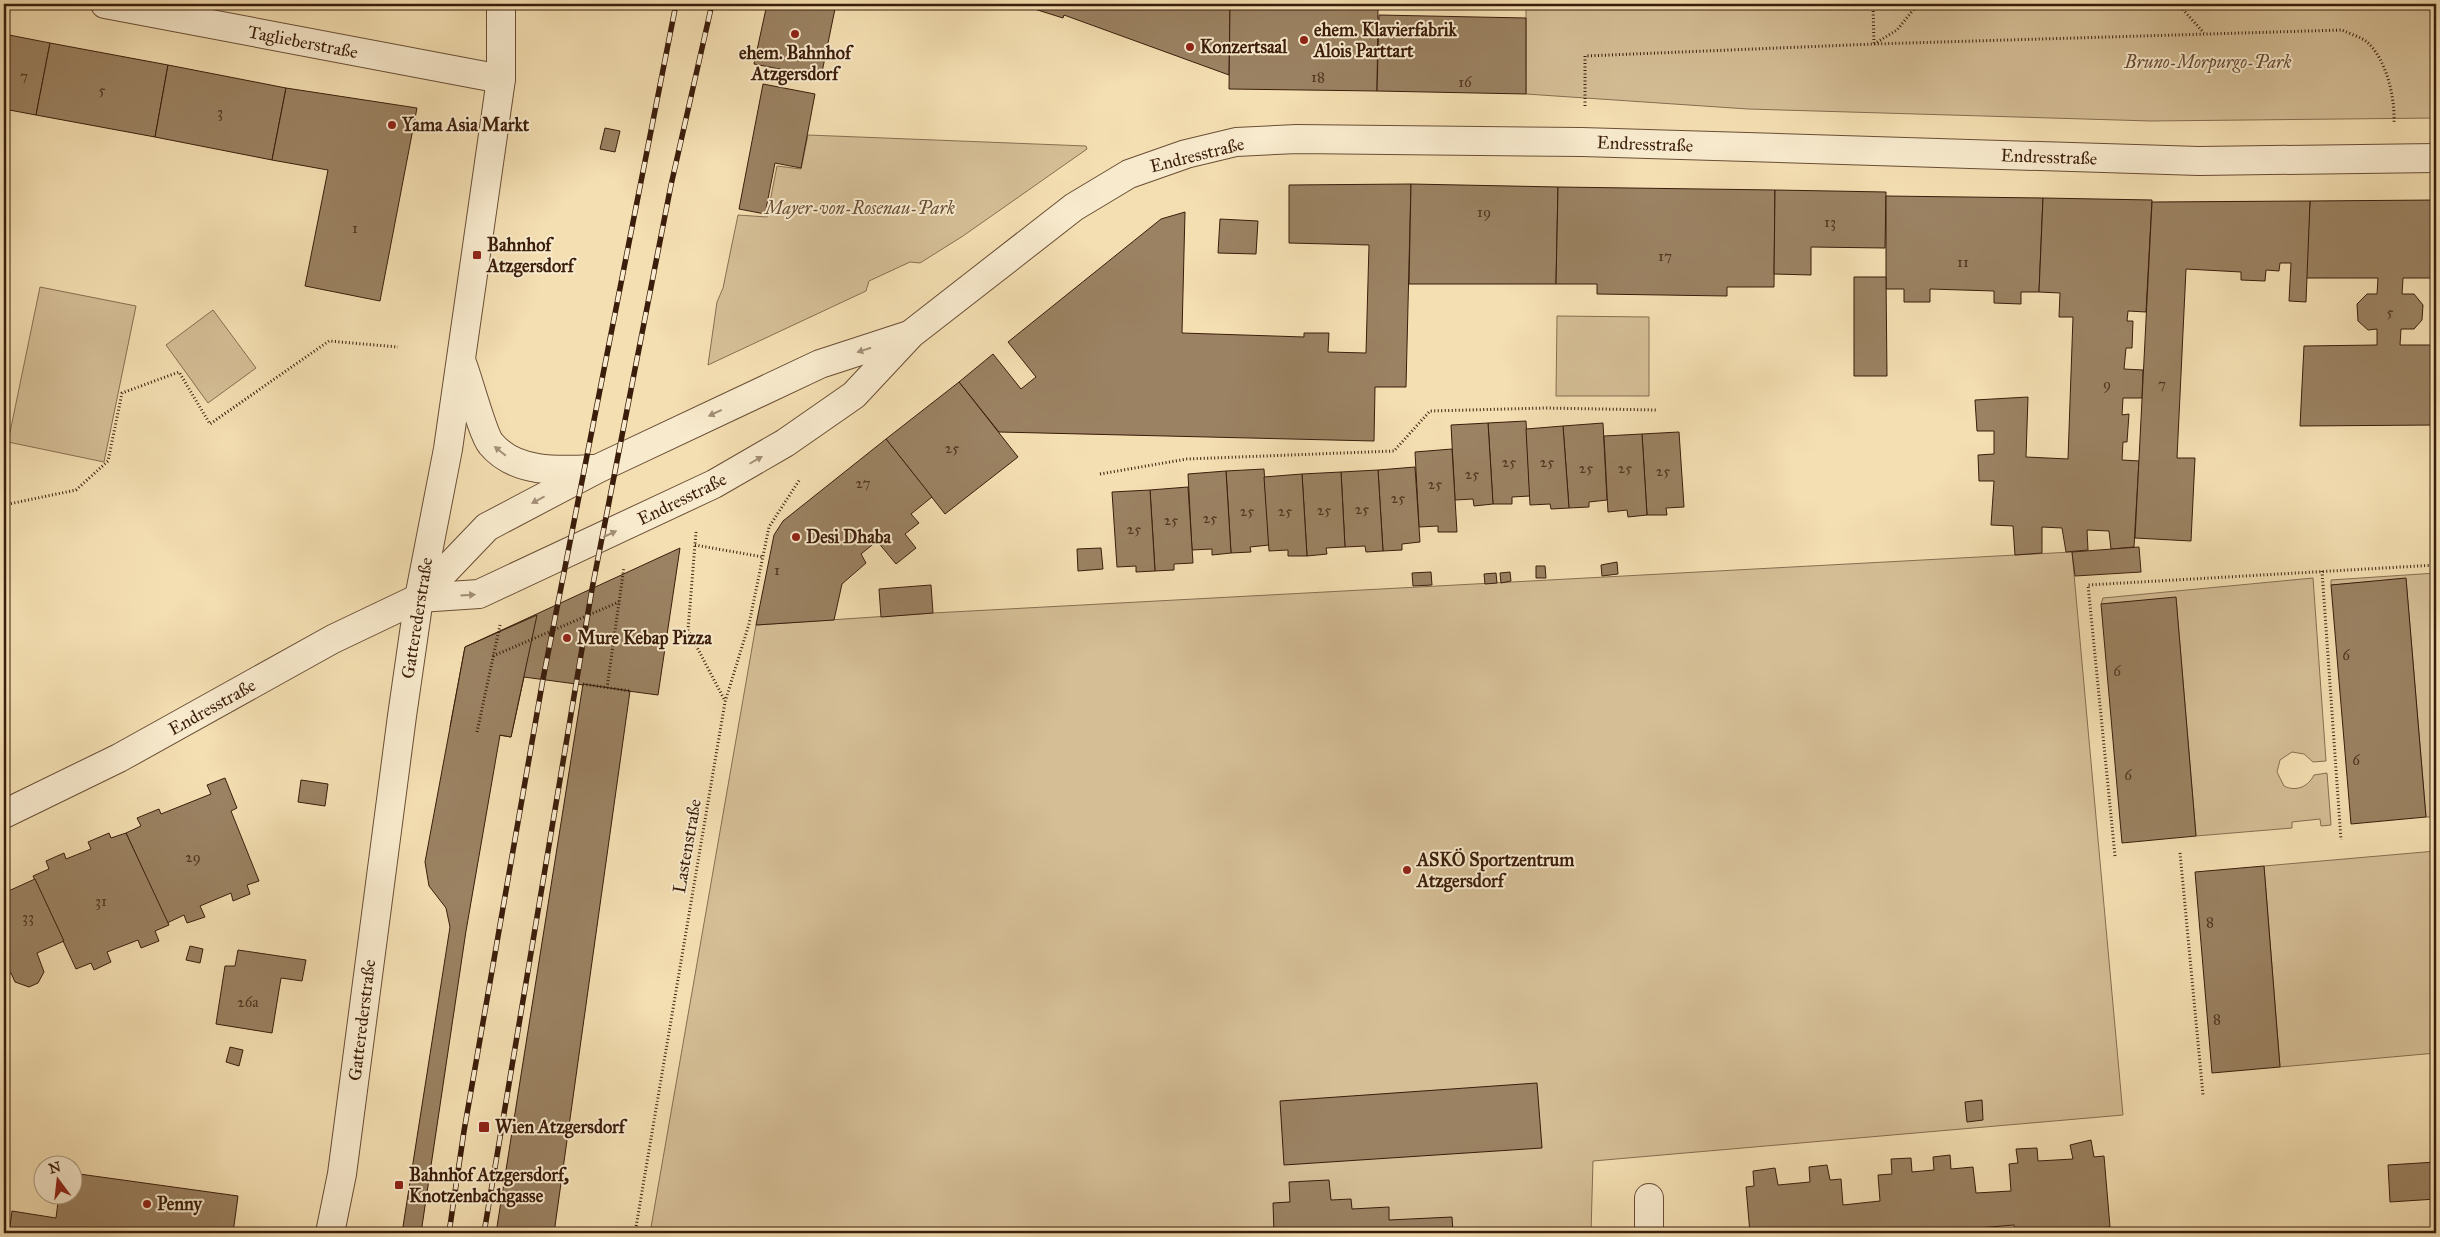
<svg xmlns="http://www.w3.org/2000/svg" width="2440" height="1237" viewBox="0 0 2440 1237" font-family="'IM FELL Great Primer',serif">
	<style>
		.green { fill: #d5be96; stroke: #886e50 }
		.building { fill: #9b8262; stroke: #3b1d0b }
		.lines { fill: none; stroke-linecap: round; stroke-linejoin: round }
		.minor-casing { stroke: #694e35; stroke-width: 30 }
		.path { stroke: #3b1d0b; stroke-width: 3; stroke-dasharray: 1 2.5; stroke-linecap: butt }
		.minor { stroke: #f8eacd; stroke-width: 28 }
		.rail-casing { stroke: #3b1d0b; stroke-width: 5.5 }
		.rail { stroke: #f8eacd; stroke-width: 4; stroke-dasharray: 11; stroke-linecap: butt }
		.oneway { fill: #a38e76 }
		.poi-dot { fill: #8f2418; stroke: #f8eacd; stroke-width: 2 }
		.labels { text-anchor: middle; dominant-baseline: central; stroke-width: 4; stroke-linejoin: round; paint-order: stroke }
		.number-label { font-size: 15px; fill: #533621 }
		.poi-label { font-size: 18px; font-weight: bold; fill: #3b1d0b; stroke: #f8eacd; text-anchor: start }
		.street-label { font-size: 18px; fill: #3b1d0b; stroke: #f8eacd }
		.park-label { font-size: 18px; font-style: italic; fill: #694d35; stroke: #f8eacd }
	</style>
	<rect width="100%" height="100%" fill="#f4dfb2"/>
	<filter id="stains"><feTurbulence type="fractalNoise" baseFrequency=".004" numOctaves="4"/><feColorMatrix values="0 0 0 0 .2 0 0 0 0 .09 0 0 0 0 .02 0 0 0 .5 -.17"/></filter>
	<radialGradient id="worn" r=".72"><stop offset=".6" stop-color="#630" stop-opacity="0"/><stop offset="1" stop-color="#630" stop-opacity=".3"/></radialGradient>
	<g class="green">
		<polygon points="1526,4 2436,4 2436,118 2151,121 1748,109 1526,94"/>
		<polygon points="808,135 1086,146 1087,149 963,236 920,263 910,262 869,281 866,291 708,365 717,302 723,288 738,215 767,217 777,166 801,169"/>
		<polygon points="40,287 136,306 104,462 8,442"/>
		<polygon points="213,310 256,368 208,403 166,345"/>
		<polygon points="1557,316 1649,317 1649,396 1556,396"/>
		<polygon points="2072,552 2123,1115 1593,1161 1591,1233 650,1233 756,625 933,613"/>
		<polygon points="2436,573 2436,817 2426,817 2406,579 2331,585 2331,580"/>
		<path d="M 2313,578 L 2326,761 L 2313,762 L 2304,754 L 2292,752 L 2280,760 L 2277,772 L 2284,786 C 2296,792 2308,787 2314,775 L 2327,773 L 2331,825 L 2321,826 L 2320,819 L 2292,822 L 2292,828 L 2196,836 L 2176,598 L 2101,604 L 2103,598 Z"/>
		<polygon points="2436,851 2436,1053 2280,1067 2264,866"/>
	</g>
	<g class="building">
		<polygon points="767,4 836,4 821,77 754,64"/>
		<polygon points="1029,4 1230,4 1229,75 1064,15 1063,18 1028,7"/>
		<polygon points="1230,4 1378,4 1377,91 1229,89"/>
		<polygon points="1379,15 1526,18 1526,94 1377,91"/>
		<polygon points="4,34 50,43 36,115 4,109"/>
		<polygon points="50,43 168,65 155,137 36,115"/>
		<polygon points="168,65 286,88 272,160 155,137"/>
		<polygon points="763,84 815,94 801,168 775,163 765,214 739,209"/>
		<polygon points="286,88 417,108 380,301 305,286 328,170 272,160"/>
		<polygon points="605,128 620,131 615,152 600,149"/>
		<polygon points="1411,184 1406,387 1375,387 1374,441 999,432 959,382 993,354 1021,389 1036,377 1008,342 1161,219 1185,212 1182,333 1304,337 1304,333 1329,333 1328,352 1366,353 1369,245 1289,243 1289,185"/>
		<polygon points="1411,184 1558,187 1556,284 1409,284"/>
		<polygon points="1558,187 1775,190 1774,287 1727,287 1727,296 1597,294 1597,284 1556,284"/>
		<polygon points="1775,190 1886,192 1885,248 1811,247 1811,275 1774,274"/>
		<polygon points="1886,196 2043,198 2039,292 2021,292 2021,304 1994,303 1994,291 1930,289 1930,302 1904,302 1904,289 1886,289"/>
		<polygon points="2043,198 2152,200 2146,312 2128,311 2127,321 2133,321 2132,348 2126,348 2124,369 2143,370 2142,398 2123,398 2122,415 2129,414 2127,442 2123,442 2122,460 2139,461 2134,547 2111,549 2109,531 2087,530 2088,550 2066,552 2062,528 2042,527 2042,553 2015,555 2013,526 1991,525 1994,481 1979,481 1978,455 1994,454 1994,431 1977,431 1975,400 2028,397 2026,457 2068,459 2073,317 2059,317 2060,293 2039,292"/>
		<polygon points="2436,200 2436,278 2403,278 2402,294 2414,294 2423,305 2422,320 2414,329 2401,329 2400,345 2436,345 2436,425 2300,426 2304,346 2377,345 2377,329 2368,330 2358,321 2357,304 2367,294 2377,294 2378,278 2306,278 2310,201"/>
		<polygon points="2310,201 2306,302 2289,301 2291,263 2280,263 2279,271 2266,270 2265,281 2241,280 2241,272 2186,269 2177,458 2195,458 2191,541 2135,538 2152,202"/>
		<polygon points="1220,219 1258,221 1256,254 1218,253"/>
		<polygon points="1854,277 1886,277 1887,376 1854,376"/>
		<polygon points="959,382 1018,457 945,514 886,439"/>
		<polygon points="1526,421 1530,496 1512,497 1512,504 1493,504 1488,423"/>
		<polygon points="1488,423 1493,504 1474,506 1473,499 1455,500 1451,425"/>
		<polygon points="1603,423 1607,500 1589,502 1589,507 1569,508 1563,426"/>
		<polygon points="1563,426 1569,508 1551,509 1550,504 1530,505 1526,429"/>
		<polygon points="1679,432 1684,507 1666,508 1667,515 1647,515 1642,434"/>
		<polygon points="1642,434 1647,515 1628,517 1627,510 1608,512 1604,436"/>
		<polygon points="886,439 932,497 911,514 919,523 905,534 916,548 896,564 877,541 861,554 866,563 842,584 834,620 756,625 774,535 783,521"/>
		<polygon points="1452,449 1457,532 1438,532 1438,526 1419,527 1415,452"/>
		<polygon points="1415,467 1420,542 1402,544 1402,550 1383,551 1378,470"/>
		<polygon points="1264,469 1269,545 1250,547 1251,552 1231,553 1226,471"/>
		<polygon points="1378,470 1383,551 1366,552 1365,546 1345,547 1341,472"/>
		<polygon points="1226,471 1231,553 1212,555 1212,549 1192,550 1188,474"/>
		<polygon points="1341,472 1345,547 1326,548 1327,554 1307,556 1302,474"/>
		<polygon points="1302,474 1307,556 1288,556 1288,550 1269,551 1264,477"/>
		<polygon points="1188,487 1193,563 1174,564 1174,570 1155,571 1150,490"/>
		<polygon points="1150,490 1155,571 1136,572 1136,566 1117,567 1112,492"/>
		<polygon points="2139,547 2141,572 2075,576 2072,552"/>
		<polygon points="680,548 658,695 524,677 511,737 450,727 465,647"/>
		<polygon points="1101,548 1103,569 1078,571 1077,549"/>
		<polygon points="1617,562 1618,574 1602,576 1601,565"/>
		<polygon points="1536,566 1545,566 1546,578 1536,578"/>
		<polygon points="1431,572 1432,585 1413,586 1412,573"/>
		<polygon points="1510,572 1511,581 1501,583 1500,573"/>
		<polygon points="1496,573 1497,583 1485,584 1484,574"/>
		<polygon points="2406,578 2426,817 2351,824 2331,585"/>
		<polygon points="931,585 933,613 881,617 879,589"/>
		<polygon points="2176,597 2196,836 2122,843 2101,604"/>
		<polygon points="537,615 511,737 500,735 466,931 421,1233 402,1233 450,927 446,908 429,886 425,862 465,647"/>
		<polygon points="583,684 630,691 554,1233 496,1233"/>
		<polygon points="225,778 237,808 231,811 259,881 247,885 250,894 233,901 231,893 200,906 205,917 187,923 184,915 167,923 126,833 141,826 137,818 159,809 161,814 211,794 207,785"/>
		<polygon points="301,780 328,784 325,806 298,802"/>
		<polygon points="109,833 111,838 126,833 169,925 155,931 159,941 141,948 138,940 107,952 111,962 94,970 91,963 76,969 33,876 49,869 46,861 64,853 66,859 91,849 88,842"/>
		<polygon points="2264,866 2280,1067 2212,1073 2195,872"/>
		<polygon points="35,879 64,941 37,953 44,972 38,983 29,987 15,982 11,973 4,976 4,893"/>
		<polygon points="190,946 203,949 200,963 186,960"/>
		<polygon points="238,950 306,960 302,981 281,978 272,1033 216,1024 225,966 235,966"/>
		<polygon points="230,1047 243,1050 239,1066 226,1062"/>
		<polygon points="1537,1083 1542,1148 1284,1165 1280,1101"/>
		<polygon points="1982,1100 1983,1120 1967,1122 1965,1102"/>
		<polygon points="2091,1140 2094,1157 2104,1156 2110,1227 2044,1233 2015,1233 2014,1225 1978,1228 1979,1233 1750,1233 1746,1187 1754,1186 1753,1171 1775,1168 1778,1185 1810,1182 1809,1167 1827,1165 1830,1180 1841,1179 1843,1205 1880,1201 1878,1175 1892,1174 1891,1159 1911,1158 1912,1172 1934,1170 1933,1157 1950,1155 1951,1169 1973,1167 1976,1193 2011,1191 2009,1164 2018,1163 2016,1149 2037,1148 2038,1161 2073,1159 2070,1145"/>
		<polygon points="2436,1162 2436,1199 2390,1202 2388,1165"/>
		<polygon points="72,1173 238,1196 233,1233 9,1233 12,1211 56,1218 59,1194 72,1194"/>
		<polygon points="1329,1180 1331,1200 1351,1199 1352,1209 1389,1207 1389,1220 1452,1217 1453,1233 1274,1233 1273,1203 1290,1202 1289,1182"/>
		<polygon points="2366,1228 2367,1233 2344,1233 2343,1232"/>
	</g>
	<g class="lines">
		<g class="minor-casing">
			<g id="minor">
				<polyline points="105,4 501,79"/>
				<path d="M 462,363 C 468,378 483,435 491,444 C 515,473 558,471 592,469"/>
				<polyline points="419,598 479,594 714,484 785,443 854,395 911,334 1074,207 1129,174 1186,154 1236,142 1297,139 1582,142 2199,161 2436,158"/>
				<polyline points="4,814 119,758 333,639 419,598 487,527 597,469 820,364 909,335"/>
				<polyline points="330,1233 342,1174 402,716 419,598 448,449 501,79 501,4"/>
				<polyline points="1649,1233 1649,1198"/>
			</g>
		</g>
		<g class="path">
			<polyline points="1873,4 1874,43"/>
			<polyline points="2178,4 2204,33"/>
			<polyline points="1874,44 1897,30 1918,4"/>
			<path d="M 1585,106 L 1585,56 L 1874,44 L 2342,30 C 2350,34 2361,37 2367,42 C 2387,60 2395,98 2394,123"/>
			<polyline points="1100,474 1187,459 1394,451 1430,411 1546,408 1657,410"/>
			<polyline points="4,505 76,490 108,461 122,393 179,372 210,424 329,341 398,347"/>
			<polyline points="696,532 688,630 725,701"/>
			<polyline points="695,545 763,557"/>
			<polyline points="2322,571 2341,840"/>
			<polyline points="493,656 619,602"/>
			<polyline points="583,684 630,691"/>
			<polyline points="607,688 624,567"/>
			<polyline points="477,732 500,625"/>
			<polyline points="2180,853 2203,1095"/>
			<polyline points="2115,856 2088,585 2436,565"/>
			<polyline points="635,1233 725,702 749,624 769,527 800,479"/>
		</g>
		<use href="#minor" class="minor"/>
		<g class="rail-casing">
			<g id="rail">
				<polyline points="449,1233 464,1131 543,679 676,4"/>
				<polyline points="484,1233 592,589 671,185 712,4"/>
			</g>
		</g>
		<use href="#rail" class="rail"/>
	</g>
	<defs><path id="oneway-solid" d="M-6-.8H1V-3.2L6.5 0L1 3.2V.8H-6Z" transform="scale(1.25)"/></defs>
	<g class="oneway">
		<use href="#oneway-solid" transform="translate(864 350) rotate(162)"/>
		<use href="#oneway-solid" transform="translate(715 413) rotate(155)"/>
		<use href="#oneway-solid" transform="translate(500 451) rotate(-141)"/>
		<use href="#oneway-solid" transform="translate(756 460) rotate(-30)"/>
		<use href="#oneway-solid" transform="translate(538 500) rotate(152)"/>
		<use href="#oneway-solid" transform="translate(610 534) rotate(-25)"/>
		<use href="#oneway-solid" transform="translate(468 595) rotate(-3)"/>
	</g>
	<g class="poi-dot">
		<circle cx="795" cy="34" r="5"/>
		<circle cx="1304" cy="40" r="5"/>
		<circle cx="1190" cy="47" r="5"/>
		<circle cx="392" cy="125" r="5"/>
		<rect x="472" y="250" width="10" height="10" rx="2.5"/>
		<circle cx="796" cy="537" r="5"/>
		<circle cx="567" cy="638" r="5"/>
		<circle cx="1407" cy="870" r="5"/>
		<rect x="478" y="1121" width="12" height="12" rx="2.5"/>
		<rect x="394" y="1180" width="10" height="10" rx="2.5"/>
		<circle cx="147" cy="1204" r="5"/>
	</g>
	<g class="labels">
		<g class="number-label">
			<text x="24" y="76">7</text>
			<text x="1318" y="77">18</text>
			<text x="1465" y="82">16</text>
			<text x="102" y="90">5</text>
			<text x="220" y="112">3</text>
			<text x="1484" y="212">19</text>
			<text x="1830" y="222">13</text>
			<text x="355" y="228">1</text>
			<text x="1665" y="256">17</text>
			<text x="1963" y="262">11</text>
			<text x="2390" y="312">5</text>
			<text x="2107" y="384">9</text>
			<text x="2162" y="384">7</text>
			<text x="952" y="448">25</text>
			<text x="1509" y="462">25</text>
			<text x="1547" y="462">25</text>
			<text x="1586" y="468">25</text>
			<text x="1625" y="468">25</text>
			<text x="1663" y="471">25</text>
			<text x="1472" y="474">25</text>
			<text x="863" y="483">27</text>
			<text x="1435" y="484">25</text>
			<text x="1398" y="498">25</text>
			<text x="1362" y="509">25</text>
			<text x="1324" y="510">25</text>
			<text x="1247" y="511">25</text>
			<text x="1285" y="511">25</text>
			<text x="1210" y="518">25</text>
			<text x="1171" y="520">25</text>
			<text x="1134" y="529">25</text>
			<text x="777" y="570">1</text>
			<text x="2346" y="655">6</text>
			<text x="2117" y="671">6</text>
			<text x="2356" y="760">6</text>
			<text x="2128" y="775">6</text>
			<text x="193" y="857">29</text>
			<text x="101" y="901">31</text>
			<text x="28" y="917">33</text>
			<text x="2210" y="922">8</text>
			<text x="248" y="1002">26a</text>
			<text x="2217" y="1019">8</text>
		</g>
		<g class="poi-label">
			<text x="1314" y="30">ehem. Klavierfabrik<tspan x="1314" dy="21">Alois Parttart</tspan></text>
			<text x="1200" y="47">Konzertsaal</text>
			<text x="795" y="53" text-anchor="middle">ehem. Bahnhof<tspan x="795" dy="21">Atzgersdorf</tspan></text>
			<text x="402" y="125">Yama Asia Markt</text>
			<text x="487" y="245">Bahnhof<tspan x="487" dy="21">Atzgersdorf</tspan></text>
			<text x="806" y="537">Desi Dhaba</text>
			<text x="577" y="638">Mure Kebap Pizza</text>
			<text x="1417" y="860">ASKÖ Sportzentrum<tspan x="1417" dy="21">Atzgersdorf</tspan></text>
			<text x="495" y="1127">Wien Atzgersdorf</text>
			<text x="409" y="1175">Bahnhof Atzgersdorf,<tspan x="409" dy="21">Knotzenbachgasse</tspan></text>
			<text x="157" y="1204">Penny</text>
		</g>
		<g class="street-label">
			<text transform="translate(303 42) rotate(11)">Taglieberstraße</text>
			<text transform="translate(1645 144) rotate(2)">Endresstraße</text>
			<text transform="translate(1197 155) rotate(-14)">Endresstraße</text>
			<text transform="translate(2049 157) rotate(2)">Endresstraße</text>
			<text transform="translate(682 499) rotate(-26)">Endresstraße</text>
			<text transform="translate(417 618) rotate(-81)">Gatterederstraße</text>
			<text transform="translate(212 707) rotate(-29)">Endresstraße</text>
			<text transform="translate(687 846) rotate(-80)">Lastenstraße</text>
			<text transform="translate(362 1020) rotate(-83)">Gatterederstraße</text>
		</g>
		<g class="park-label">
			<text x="2208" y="62">Bruno-Morpurgo-Park</text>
			<text x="860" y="208">Mayer-von-Rosenau-Park</text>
		</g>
	</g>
	<rect width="2440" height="1237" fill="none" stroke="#f4dfb2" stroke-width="20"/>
	<rect x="5" y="5" width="2430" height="1227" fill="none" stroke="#3b1d0b" stroke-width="2.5"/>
	<rect x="10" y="10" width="2420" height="1217" fill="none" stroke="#3b1d0b"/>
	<g transform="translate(58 1180) rotate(345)"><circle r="24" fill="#f8eacd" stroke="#ac987f"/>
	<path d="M0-4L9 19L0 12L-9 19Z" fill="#8f2418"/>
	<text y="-8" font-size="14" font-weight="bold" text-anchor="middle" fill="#3b1d0b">N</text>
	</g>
	<rect width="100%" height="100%" filter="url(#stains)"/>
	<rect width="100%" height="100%" fill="url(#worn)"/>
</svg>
